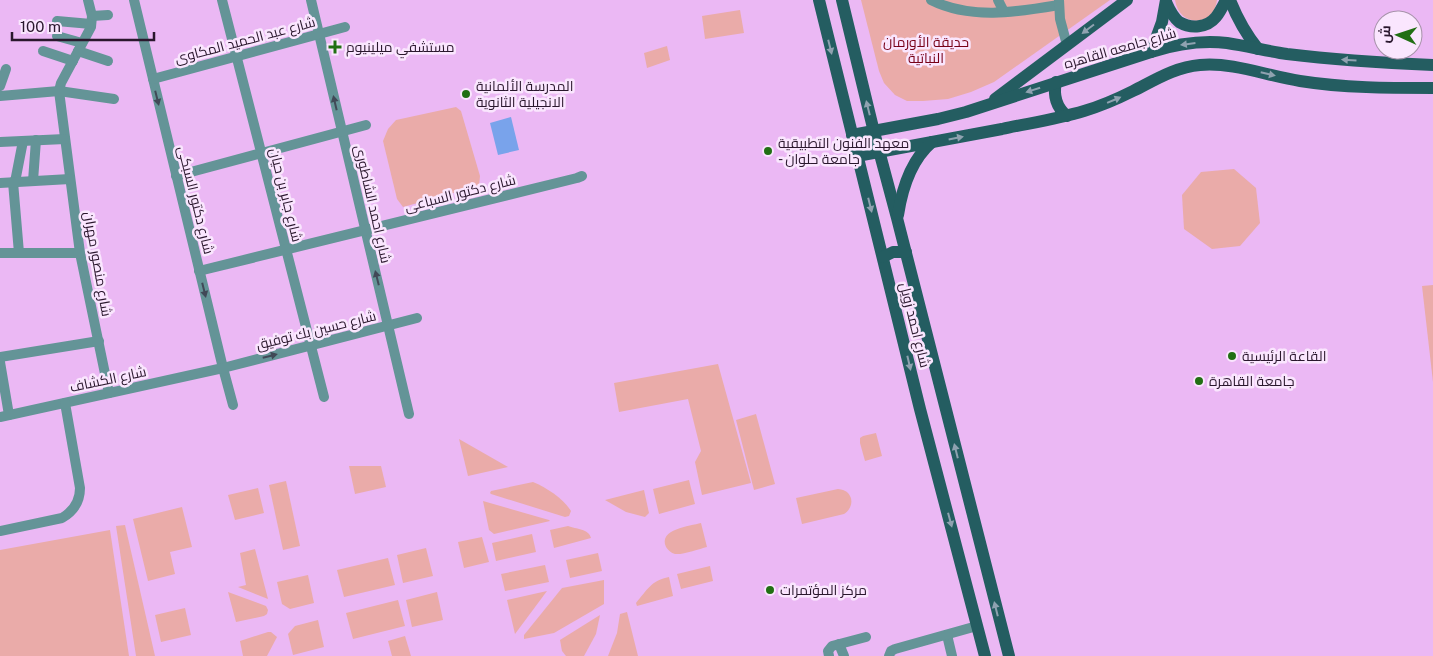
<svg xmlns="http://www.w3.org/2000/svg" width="1433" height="656" viewBox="0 0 1433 656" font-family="'Public Sans',Cairo,sans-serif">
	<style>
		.green { fill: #eaaba9 }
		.water { fill: #79a3eb }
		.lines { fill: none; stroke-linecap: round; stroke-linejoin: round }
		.street { stroke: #649497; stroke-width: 10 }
		.primary { stroke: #245d61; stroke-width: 12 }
		.oneway { fill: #8fa2b0 }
		.oneway2 { fill: #414957 }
		.poi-dot { fill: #216f13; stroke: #fae6fe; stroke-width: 2 }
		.labels { text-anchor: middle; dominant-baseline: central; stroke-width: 5; stroke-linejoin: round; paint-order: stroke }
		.street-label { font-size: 14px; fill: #2a172d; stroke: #fae6fe }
		.park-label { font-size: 14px; fill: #770017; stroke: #fae6fe }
		.poi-label { font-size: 14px; fill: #2a172d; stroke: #fae6fe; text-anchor: start }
	</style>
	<rect width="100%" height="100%" fill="#ebb8f4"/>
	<g class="green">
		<polygon points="861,0 1110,0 994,82 971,92 948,99 923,101 907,101 895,95 884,83 879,71"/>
		<path d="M 1175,0 L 1217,0 C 1214,27 1179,28 1175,0 Z"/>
		<polygon points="740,10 744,33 705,39 702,16"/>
		<polygon points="667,46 670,60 647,68 644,53"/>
		<polygon points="456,107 461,111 480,176 479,186 403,207 397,199 383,141 388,129 396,120"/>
		<polygon points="1234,169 1256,188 1260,223 1240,246 1212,249 1184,229 1182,195 1201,172"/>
		<polygon points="1433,285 1433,382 1422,286"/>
		<polygon points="718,364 751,483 702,495 695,462 701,451 688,399 619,412 614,383"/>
		<polygon points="756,414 775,484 754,490 736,420"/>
		<polygon points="876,433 882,456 865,461 860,443 860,438 863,436"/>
		<polygon points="459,439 508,467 468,476"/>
		<polygon points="349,466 381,466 386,487 355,494"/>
		<polygon points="689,480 695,504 659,514 653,489"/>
		<polygon points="286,481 300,546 283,550 269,485"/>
		<path d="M 533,482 C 547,488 563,498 571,511 L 569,516 L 565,517 L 491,494 L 490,493 L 491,491 Z"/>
		<polygon points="258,488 264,513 235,520 228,495"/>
		<path d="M 838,489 C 853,490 856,506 844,514 L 802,524 L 796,498 Z"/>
		<polygon points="644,490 649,513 645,517 626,512 605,500"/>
		<polygon points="483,501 549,520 550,521 494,534 489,530"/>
		<polygon points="182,507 192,547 170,552 175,574 148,581 133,519"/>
		<path d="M 701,523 L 707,547 C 699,549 683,555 675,554 C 671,553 668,550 666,547 C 658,529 690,526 701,523 Z"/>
		<polygon points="125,525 155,656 136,656 116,526"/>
		<path d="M 568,526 C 576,529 589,529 591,538 L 554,548 L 550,530 Z"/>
		<polygon points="110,530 129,656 0,656 0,550"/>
		<polygon points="532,534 536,552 496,561 492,543"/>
		<polygon points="482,537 489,562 464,568 458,542"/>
		<polygon points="426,548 433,576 403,583 397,555"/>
		<polygon points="255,549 268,599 238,587 246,585 240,553"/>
		<polygon points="598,553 602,571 570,578 566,560"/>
		<polygon points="388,558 395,585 344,597 337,570"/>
		<polygon points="545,565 549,582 505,591 501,574"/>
		<polygon points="710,566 713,581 681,589 677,574"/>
		<polygon points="308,575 314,603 290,609 282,604 277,582"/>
		<path d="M 669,577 L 673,596 L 637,606 L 636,603 C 647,590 652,580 669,577 Z"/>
		<polygon points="604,580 604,604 554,633 524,639 524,635 562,588"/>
		<polygon points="547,591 515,634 507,600"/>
		<polygon points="228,592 266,606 268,610 267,614 264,616 236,622"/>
		<polygon points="437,592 443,620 412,627 406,600"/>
		<polygon points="398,600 405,626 353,639 346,613"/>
		<polygon points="185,608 191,635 161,642 155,615"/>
		<polygon points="627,612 638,656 608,656 617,633 620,614"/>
		<polygon points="600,615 596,634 584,656 566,656 562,651 560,640"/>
		<polygon points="318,620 324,647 293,655 288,634 295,626"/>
		<polygon points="268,632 271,632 277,637 267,656 243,656 240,641"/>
		<polygon points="405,636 411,656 392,656 388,641"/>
	</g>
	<polygon class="water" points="511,117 519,150 498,155 490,123"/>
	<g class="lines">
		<g class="street">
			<polyline points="88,0 92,16 91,27 61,83 59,91 80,253 109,393"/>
			<polyline points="134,0 223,368 233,405"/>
			<polyline points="222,0 324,397"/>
			<polyline points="311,0 409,414"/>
			<path d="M 931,0 C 971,20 1017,12 1059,5"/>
			<polyline points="998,0 1004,12"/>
			<polyline points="1059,0 1060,19 1067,45"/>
			<polyline points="92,16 108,15"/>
			<polyline points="57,21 91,24"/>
			<polyline points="57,36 82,43"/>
			<polyline points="43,51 73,61"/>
			<polyline points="78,51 108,61"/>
			<polyline points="153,79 345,27"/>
			<polyline points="0,86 6,69"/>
			<polyline points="0,96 59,91 114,99"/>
			<polyline points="0,142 65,139"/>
			<polyline points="176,176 366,125"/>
			<polyline points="33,181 36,140"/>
			<polyline points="13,182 19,253"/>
			<polyline points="15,182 23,141"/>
			<polyline points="0,183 70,179"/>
			<polyline points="0,253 80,253"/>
			<polyline points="199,271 577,178 582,176"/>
			<polyline points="0,357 99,341"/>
			<polyline points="0,362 9,415"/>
			<polyline points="0,417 223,368 417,318"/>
			<path d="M 0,531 L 62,518 C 74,511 80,502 80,488 L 65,403"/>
			<polyline points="947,635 952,656"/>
			<polyline points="839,644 844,656"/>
			<polyline points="829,656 828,651 832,646 866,637"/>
			<polyline points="889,656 891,651 895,649 977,626"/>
		</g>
		<g class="primary">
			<polyline points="819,0 920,409 985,656"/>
			<polyline points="842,0 874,132 897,218 1009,656"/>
			<path d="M 1230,0 C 1237,18 1246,34 1258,49"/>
			<path d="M 1166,2 C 1169,9 1173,17 1179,22 C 1191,29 1207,28 1216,17 C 1220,12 1223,6 1226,0"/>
			<polyline points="1151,52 1162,22 1166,0"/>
			<path d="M 1056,82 C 1053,96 1056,107 1067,116"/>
			<polyline points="995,99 1127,0"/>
			<path d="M 852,135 L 938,119 L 966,112 L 1151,52 C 1176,44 1201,40 1227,43 C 1247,46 1267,51 1287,54 C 1336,60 1385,63 1433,65"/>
			<path d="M 857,156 C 905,147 954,138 1002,129 C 1030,123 1057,119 1084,111 C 1101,106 1117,99 1133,91 C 1155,80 1175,67 1200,65 C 1234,62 1267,76 1300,81 C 1344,88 1389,88 1433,88"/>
			<path d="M 898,215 C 902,189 911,160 932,142"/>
			<polyline points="883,257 893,252 906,252"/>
		</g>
	</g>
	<defs><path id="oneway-solid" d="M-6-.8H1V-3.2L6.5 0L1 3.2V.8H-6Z" transform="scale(1.25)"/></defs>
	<g class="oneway">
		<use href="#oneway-solid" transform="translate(1088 29) rotate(143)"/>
		<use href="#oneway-solid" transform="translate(1188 44) rotate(173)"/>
		<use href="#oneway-solid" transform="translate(830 47) rotate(76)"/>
		<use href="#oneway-solid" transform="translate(1349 60) rotate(-176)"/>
		<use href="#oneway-solid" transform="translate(1268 74) rotate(13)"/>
		<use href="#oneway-solid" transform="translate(1033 90) rotate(162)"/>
		<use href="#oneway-solid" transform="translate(1114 100) rotate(-23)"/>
		<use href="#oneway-solid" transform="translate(868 108) rotate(-104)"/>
		<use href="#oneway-solid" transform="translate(956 138) rotate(-11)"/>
		<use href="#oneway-solid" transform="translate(870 205) rotate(76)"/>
		<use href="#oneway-solid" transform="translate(909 363) rotate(77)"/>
		<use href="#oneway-solid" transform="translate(956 451) rotate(-104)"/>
		<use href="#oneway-solid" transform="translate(950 520) rotate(75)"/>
		<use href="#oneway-solid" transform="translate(996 609) rotate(-104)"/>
	</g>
	<g class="oneway2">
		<use href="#oneway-solid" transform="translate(157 98) rotate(76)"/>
		<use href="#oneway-solid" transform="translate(335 103) rotate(-103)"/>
		<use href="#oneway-solid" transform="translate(377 278) rotate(-104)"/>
		<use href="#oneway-solid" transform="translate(204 290) rotate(76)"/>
		<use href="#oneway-solid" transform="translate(270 356) rotate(-14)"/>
	</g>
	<g class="poi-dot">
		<path d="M332.5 39.5h5v5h5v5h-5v5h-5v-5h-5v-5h5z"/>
		<circle cx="466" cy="94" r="5"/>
		<circle cx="768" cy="151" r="5"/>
		<circle cx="1232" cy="356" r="5"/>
		<circle cx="1199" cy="381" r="5"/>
		<circle cx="770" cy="590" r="5"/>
	</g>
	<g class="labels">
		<g class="street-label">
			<text transform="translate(245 40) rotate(-15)">شارع عبد الحميد المكاوى</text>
			<text transform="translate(1120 48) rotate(-16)">شارع جامعه القاهره</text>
			<text transform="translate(460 193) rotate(-14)">شارع دكتور السباعى</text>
			<text transform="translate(286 195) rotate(76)">شارع جابر بن حيان</text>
			<text transform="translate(196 200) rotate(76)">شارع دكتور السبكى</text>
			<text transform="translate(373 204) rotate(77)">شارع احمد الشاطورى</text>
			<text transform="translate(98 264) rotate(80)">شارع منصور مهران</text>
			<text transform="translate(915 325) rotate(76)">شارع احمد زويل</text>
			<text transform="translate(316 330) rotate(-14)">شارع حسين بك توفيق</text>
			<text transform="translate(108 379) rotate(-12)">شارع الكشاف</text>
		</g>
		<g class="park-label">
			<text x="926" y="42">حديقة الأورمان<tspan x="926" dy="16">النباتية</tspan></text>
		</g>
		<g class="poi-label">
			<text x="346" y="47">مستشفي ميلينيوم</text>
			<text x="476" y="86">المدرسة الألمانية<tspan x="476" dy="16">الانجيلية الثانوية</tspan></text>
			<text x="778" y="143">معهد الفنون التطبيقية<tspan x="778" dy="16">- جامعة حلوان</tspan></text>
			<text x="1242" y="356">القاعة الرئيسية</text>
			<text x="1209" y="381">جامعة القاهرة</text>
			<text x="780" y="590">مركز المؤتمرات</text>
		</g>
	</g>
	<g transform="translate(1398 35) rotate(273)"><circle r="24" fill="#fae6fe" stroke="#a793aa"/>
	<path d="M0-4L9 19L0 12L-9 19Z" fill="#216f13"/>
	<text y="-8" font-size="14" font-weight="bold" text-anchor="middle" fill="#2a172d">ش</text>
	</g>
	<path d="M12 32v8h142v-8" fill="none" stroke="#2a172d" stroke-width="2.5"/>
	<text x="20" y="32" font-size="15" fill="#2a172d" stroke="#fae6fe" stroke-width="4" paint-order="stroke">100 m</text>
</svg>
